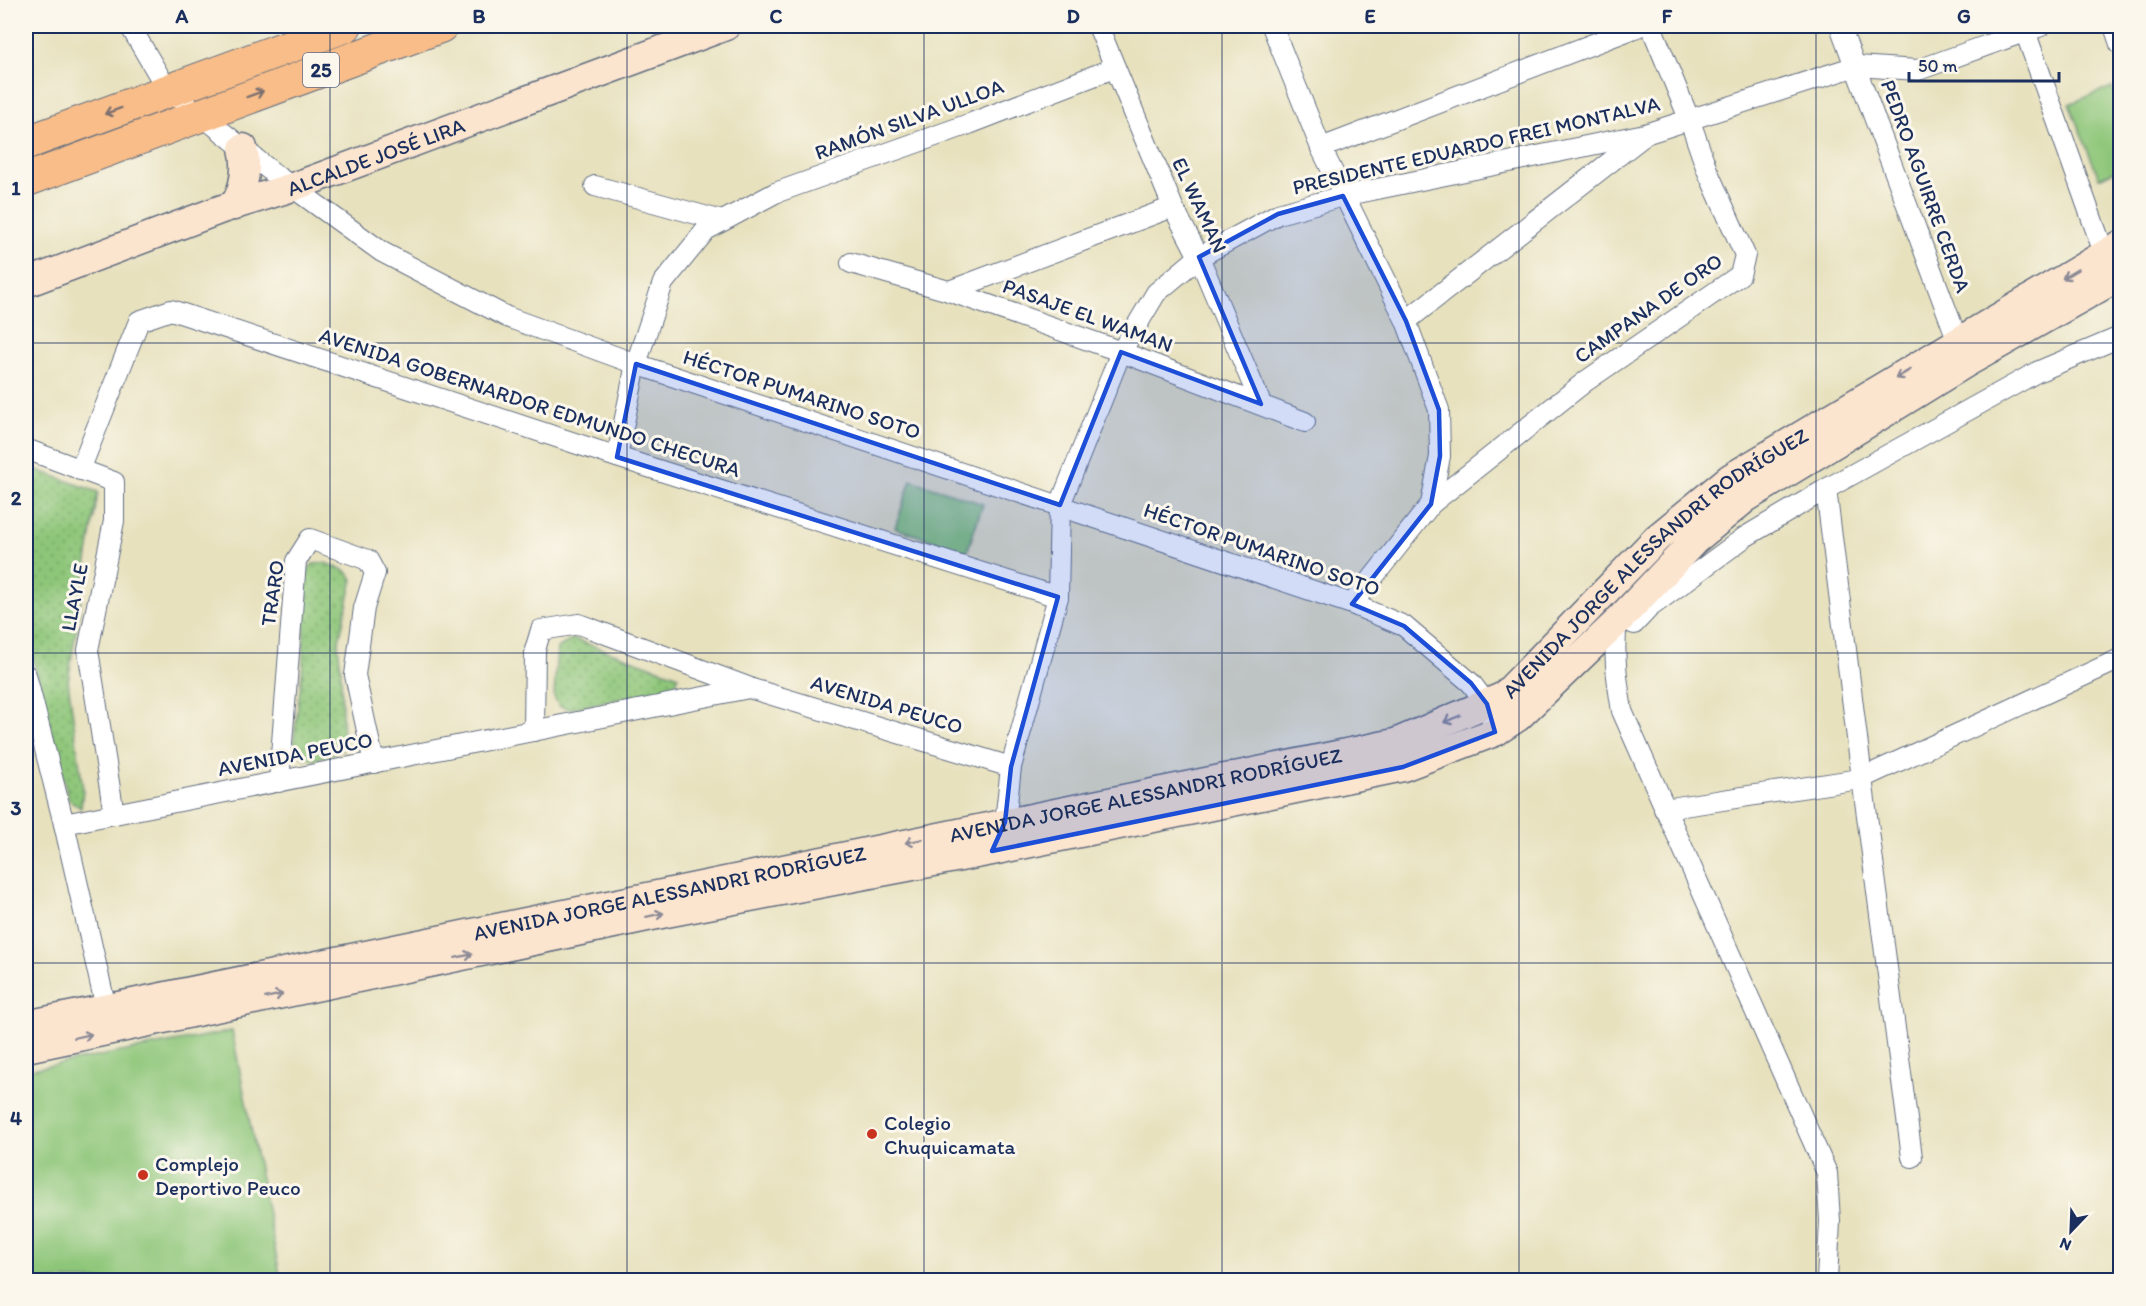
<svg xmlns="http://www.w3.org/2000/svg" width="2146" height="1306" viewBox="0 0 2146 1306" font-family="Itim,sans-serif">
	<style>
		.grass { fill: url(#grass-dots); stroke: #547a6c; stroke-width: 1.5 }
		.garden { fill: #8ec679; stroke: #547a6c; stroke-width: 1.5 }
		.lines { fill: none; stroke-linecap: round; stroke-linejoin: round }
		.street-casing { stroke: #626d80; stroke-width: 22 }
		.secondary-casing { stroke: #626d80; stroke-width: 31 }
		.highway-casing { stroke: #626d80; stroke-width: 35 }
		.street { stroke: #fff; stroke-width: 20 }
		.secondary { stroke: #fce5cf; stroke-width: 28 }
		.highway { stroke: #f8bd88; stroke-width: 33 }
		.oneway { stroke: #7e6f71 }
		.oneway2 { stroke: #8c8a96 }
		.marked { fill: #1d4ed8; fill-opacity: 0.2; stroke: #1d4ed8; stroke-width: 4.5; stroke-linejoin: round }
		.grid { fill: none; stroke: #1b2f5e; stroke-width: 1.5; stroke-opacity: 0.55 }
		.poi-dot { fill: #c8321e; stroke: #fbf7ec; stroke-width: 2 }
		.labels { text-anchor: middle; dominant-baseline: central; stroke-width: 6; stroke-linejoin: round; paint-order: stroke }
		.shield { fill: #fbf7ec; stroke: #5e6b89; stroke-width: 1.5 }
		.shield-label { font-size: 20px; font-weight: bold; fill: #1b2f5e }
		.street-label { font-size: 21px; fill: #1b2f5e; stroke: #fbf7ec }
		.poi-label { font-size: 21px; fill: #1b2f5e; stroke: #fbf7ec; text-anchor: start }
		.neatline { fill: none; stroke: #1b2f5e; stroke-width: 2 }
		.grid-label { font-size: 20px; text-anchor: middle; font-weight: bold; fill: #1b2f5e }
	</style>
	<defs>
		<pattern id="grass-dots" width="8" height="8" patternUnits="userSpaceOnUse" patternTransform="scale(1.5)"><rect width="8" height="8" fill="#8ec679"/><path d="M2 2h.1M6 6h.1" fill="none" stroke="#73a166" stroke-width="1.8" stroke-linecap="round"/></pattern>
	</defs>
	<rect width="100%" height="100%" fill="#fbf7ec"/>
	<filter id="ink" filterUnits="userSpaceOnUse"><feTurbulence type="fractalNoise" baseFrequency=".0167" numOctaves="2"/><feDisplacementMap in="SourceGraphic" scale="12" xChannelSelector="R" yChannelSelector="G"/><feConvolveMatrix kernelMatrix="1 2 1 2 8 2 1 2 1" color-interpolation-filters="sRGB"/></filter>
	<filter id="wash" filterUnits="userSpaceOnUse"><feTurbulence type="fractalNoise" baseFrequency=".008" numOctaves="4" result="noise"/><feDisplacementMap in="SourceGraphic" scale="24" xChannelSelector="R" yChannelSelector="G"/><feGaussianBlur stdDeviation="1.35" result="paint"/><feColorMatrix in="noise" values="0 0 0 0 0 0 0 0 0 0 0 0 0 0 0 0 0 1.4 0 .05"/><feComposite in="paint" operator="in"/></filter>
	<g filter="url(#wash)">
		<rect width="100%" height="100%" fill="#e7e1be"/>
		<g class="grass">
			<polygon points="26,466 98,492 68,681 83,789 81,808 69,800 26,632"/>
			<polygon points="325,563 346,571 353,579 338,645 341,670 343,749 315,760 303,758 293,747 303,665 305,572 313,564"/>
			<polygon points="573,639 574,639 679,676 675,684 668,689 570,709 559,706 554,697 557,648"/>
		</g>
		<g class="garden">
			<polygon points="2112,87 2120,108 2120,169 2099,178 2069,104"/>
			<polygon points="911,480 983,504 967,552 895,528"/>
			<polygon points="232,1031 281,1280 26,1280 26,1070"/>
		</g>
	</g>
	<g filter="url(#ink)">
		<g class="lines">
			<g class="street-casing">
				<g id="street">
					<polyline points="130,26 168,91 200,114 277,176 382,252 507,317 636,364 1352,604 1404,626 1471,683 1487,704 1490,715"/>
					<polyline points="1098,26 1173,207 1199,257 1261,404"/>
					<polyline points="1272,26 1321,148 1406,321 1439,410 1440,456 1431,504 1352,604"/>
					<polyline points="1840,26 1962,352"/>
					<polyline points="2114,26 2120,44"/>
					<polyline points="2025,31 2104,253"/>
					<polyline points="1321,148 1640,26"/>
					<polyline points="595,186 722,221"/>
					<polyline points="851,263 949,291 1108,347 1305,422"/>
					<polyline points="949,291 1173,207"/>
					<polyline points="1406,321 1641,138"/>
					<polyline points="26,449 114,482 114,521 88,650 114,814"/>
					<polyline points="617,457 636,364 663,283 706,230 775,193 969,124 1114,68"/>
					<polyline points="80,470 139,321 171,310 617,457 1058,597"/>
					<polyline points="1826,489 1862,778 1912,1157"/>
					<polyline points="1431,504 1586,381 1740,275 1745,255 1707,170 1690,121 1651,26"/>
					<path d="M 1617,622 C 1613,653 1617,681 1622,711 L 1827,1173 L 1830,1221 L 1827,1280"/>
					<polyline points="1634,624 1649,608 1745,537 1826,489 2037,372 2120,337"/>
					<polyline points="26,675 64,824 106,1008"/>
					<polyline points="534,731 535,650 541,630 579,624 748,687"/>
					<polyline points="279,782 296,561 310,539 368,560 375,573 364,608 355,675 374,763"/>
					<polyline points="1664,809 1860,779 2120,659"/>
					<polyline points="64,824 749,688 1011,767"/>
					<polyline points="999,834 1005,822 1011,767 1058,597 1060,505 1121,352 1156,293 1199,257 1278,214 1343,196 1645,134 1856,66 1918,70 2041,26"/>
				</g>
			</g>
			<g class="secondary-casing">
				<g id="secondary">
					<path d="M 234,206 C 245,187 248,169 243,148"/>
					<path id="s1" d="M 26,283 L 222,209 L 293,187 L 726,26"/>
					<path id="s2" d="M 26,1025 L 1395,743 L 1504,696 L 1657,538 L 1730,478 L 2120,245"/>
					<polyline points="26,1048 666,913 992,851 1403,767 1495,732 1518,717 1617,622 1694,541 1746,498 1966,363 2120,276"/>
				</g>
			</g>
			<g class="highway-casing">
				<g id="highway">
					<polyline points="26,143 345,26"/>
					<polyline points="26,180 441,26"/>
				</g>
			</g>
			<use href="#street" class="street"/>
			<use href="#secondary" class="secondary"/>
			<use href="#highway" class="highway"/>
		</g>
		<defs><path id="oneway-shaft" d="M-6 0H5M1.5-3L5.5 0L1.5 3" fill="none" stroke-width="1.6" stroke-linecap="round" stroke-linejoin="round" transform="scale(1.5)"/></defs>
		<g class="oneway">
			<use href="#oneway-shaft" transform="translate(255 94) rotate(-20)"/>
			<use href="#oneway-shaft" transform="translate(113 111) rotate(160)"/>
		</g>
		<g class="oneway2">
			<use href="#oneway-shaft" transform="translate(2070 274) rotate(149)"/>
			<use href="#oneway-shaft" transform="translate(1903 374) rotate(149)"/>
			<use href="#oneway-shaft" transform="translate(1452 719) rotate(157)"/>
			<use href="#oneway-shaft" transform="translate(914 841) rotate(168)"/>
			<use href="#oneway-shaft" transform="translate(655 915) rotate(-12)"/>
			<use href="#oneway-shaft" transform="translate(464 956) rotate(-12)"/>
			<use href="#oneway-shaft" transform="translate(274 996) rotate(-12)"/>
			<use href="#oneway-shaft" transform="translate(83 1036) rotate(-12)"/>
		</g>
	</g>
	<path class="marked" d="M 1343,196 L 1406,321 L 1439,410 L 1440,456 L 1431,504 L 1352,604 L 1404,626 L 1471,683 L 1487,704 L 1495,732 L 1403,767 L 992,851 L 1005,822 L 1011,767 L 1058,597 L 617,457 L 636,364 L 1060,505 L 1121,352 L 1261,404 L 1199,257 L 1278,214 Z"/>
	<path class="grid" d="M 330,26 L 330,1280M 627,26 L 627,1280M 924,26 L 924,1280M 1222,26 L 1222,1280M 1519,26 L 1519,1280M 1816,26 L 1816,1280M 26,343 L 2120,343M 26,653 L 2120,653M 26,963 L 2120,963"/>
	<g class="poi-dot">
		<circle cx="872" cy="1134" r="6"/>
		<circle cx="143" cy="1175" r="6"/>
	</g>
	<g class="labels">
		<rect class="shield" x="303" y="53" width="36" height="34" rx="4.5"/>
		<g class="shield-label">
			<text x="321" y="70">25</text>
		</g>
		<g class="street-label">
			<text transform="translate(909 119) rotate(-20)">RAMÓN SILVA ULLOA</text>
			<text transform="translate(1476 145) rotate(-13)">PRESIDENTE EDUARDO FREI MONTALVA</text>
			<text stroke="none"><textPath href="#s1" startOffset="372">ALCALDE JOSÉ LIRA</textPath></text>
			<text transform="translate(1926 186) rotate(70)">PEDRO AGUIRRE CERDA</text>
			<text transform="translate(1200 205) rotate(65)">EL WAMAN</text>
			<text transform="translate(1648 308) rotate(-35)">CAMPANA DE ORO</text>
			<text transform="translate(1088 315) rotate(20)">PASAJE EL WAMAN</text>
			<text transform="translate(802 394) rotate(18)">HÉCTOR PUMARINO SOTO</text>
			<text transform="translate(530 402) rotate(18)">AVENIDA GOBERNARDOR EDMUNDO CHECURA</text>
			<text transform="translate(1262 549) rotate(19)">HÉCTOR PUMARINO SOTO</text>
			<text stroke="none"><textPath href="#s2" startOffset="1719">AVENIDA JORGE ALESSANDRI RODRÍGUEZ</textPath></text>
			<text transform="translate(272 593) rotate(-82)">TRARO</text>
			<text transform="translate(74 597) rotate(-79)">LLAYLE</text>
			<text transform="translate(887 704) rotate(17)">AVENIDA PEUCO</text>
			<text transform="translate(295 754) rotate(-11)">AVENIDA PEUCO</text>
			<text stroke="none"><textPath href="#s2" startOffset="1143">AVENIDA JORGE ALESSANDRI RODRÍGUEZ</textPath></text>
			<text stroke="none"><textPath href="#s2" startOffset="657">AVENIDA JORGE ALESSANDRI RODRÍGUEZ</textPath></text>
		</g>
		<g class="poi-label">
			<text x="884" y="1122">Colegio<tspan x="884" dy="24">Chuquicamata</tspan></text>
			<text x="155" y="1163">Complejo<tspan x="155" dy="24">Deportivo Peuco</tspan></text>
		</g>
	</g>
	<rect width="2146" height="1306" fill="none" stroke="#fbf7ec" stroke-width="66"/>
	<g transform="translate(2071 1231) rotate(203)" stroke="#fbf7ec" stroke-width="4.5" paint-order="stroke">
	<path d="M0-4.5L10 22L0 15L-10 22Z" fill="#1b2f5e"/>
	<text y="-9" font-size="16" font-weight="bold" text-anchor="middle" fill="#1b2f5e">N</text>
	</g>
	<path d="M1909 72v9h150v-9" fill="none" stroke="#1b2f5e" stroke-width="3"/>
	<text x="1918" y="72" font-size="18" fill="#1b2f5e" stroke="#fbf7ec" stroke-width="4.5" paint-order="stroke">50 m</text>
	<rect x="33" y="33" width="2080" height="1240" class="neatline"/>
	<g class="grid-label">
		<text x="182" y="23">A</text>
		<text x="479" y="23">B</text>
		<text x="776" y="23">C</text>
		<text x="1073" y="23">D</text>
		<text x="1370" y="23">E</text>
		<text x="1667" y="23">F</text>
		<text x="1964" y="23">G</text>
		<text x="16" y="195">1</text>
		<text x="16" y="505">2</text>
		<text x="16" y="815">3</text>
		<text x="16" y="1125">4</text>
	</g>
</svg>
